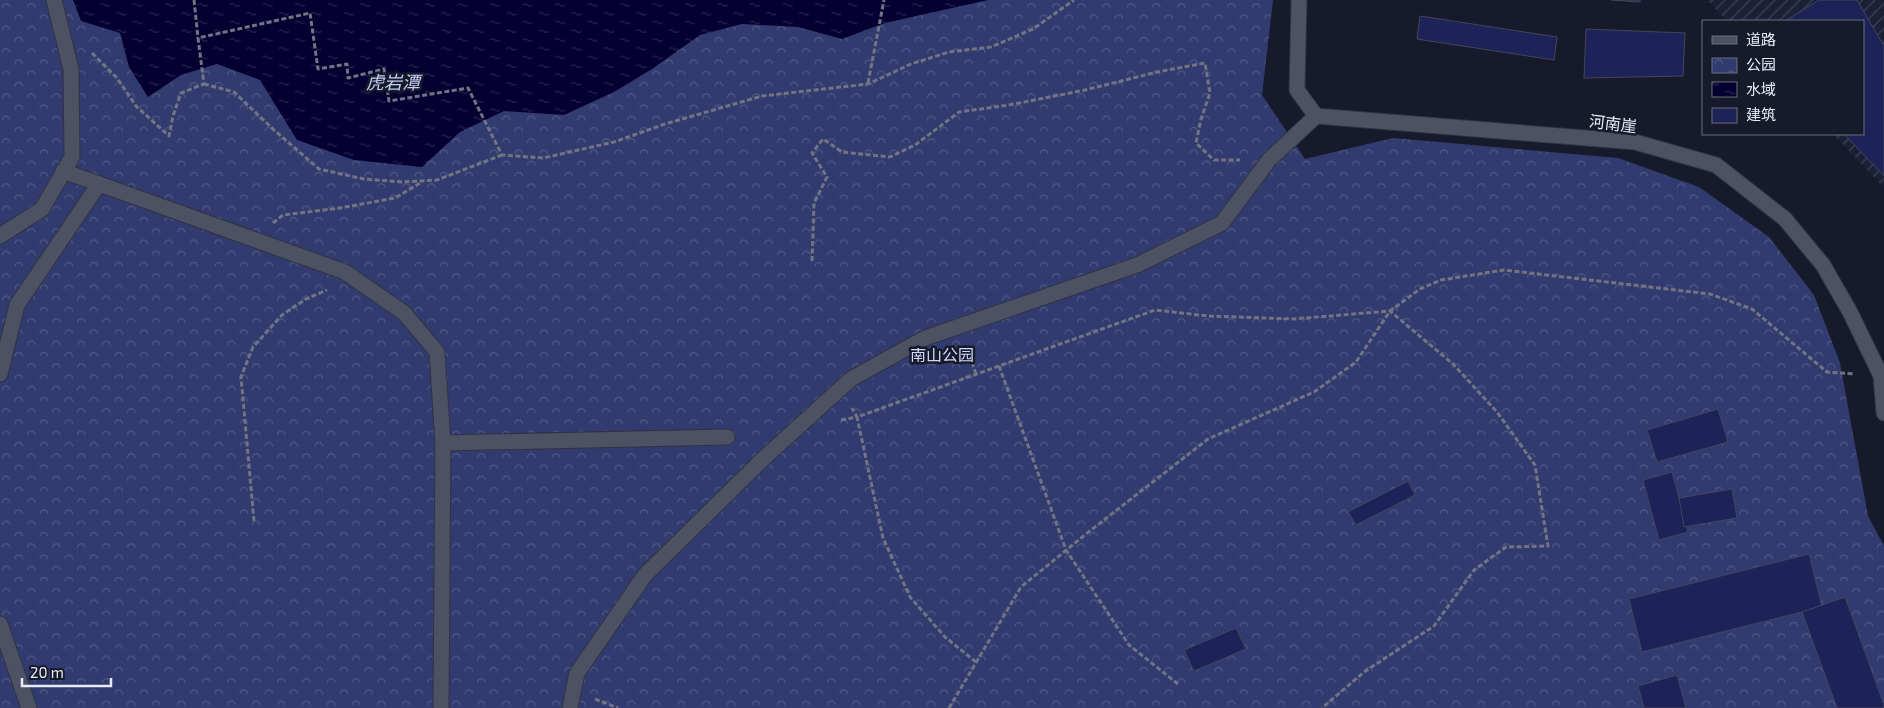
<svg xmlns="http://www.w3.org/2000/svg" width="1884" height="708" viewBox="0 0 1884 708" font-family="'Exo 2','Noto Sans SC',sans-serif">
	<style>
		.industrial { fill: url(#industrial-furrows) }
		.park { fill: url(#park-crowns) }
		.water { fill: url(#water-ripples) }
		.building { fill: #1d2259; stroke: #42475a }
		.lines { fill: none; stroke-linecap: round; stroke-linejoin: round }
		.lane-casing { stroke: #313340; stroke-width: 17 }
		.street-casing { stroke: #313340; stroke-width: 17 }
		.path { stroke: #717583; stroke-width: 3; stroke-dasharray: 5 2.5; stroke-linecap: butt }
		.lane { stroke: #4c5164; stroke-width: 15 }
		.street { stroke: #4c5164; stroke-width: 15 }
		.labels { text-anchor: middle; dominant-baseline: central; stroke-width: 5; stroke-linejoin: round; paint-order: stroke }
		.street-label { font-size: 16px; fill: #e7ebf6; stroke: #161a2a }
		.park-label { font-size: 16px; fill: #d0d9fd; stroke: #161a2a }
		.water-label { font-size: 18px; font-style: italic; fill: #c5cef2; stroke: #161a2a }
	</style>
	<defs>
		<pattern id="industrial-furrows" width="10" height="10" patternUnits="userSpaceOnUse" patternTransform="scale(1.25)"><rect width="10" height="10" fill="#1b2036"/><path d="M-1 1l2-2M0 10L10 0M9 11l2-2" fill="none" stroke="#3c4154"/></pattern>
		<pattern id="park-crowns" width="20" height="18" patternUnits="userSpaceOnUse" patternTransform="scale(1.25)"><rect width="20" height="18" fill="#323b6f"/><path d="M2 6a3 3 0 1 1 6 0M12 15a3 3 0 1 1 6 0" fill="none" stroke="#505884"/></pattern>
		<pattern id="water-ripples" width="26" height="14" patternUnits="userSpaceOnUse" patternTransform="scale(1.25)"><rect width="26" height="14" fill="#050031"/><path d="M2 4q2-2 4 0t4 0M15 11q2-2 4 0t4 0" fill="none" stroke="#29254f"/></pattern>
	</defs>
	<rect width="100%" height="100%" fill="#161a2a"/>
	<polygon class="industrial" points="1707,0 1884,0 1884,188 1833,134 1863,134 1863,21 1727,21"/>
	<polygon class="park" points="0,0 1273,0 1262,95 1305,159 1393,138 1618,158 1699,187 1769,237 1814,295 1840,363 1868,516 1884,546 1884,708 0,708"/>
	<polygon class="water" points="73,0 988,0 885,23 842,39 798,27 742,24 700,35 652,69 614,92 564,115 504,111 460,132 422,167 354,160 297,140 260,80 217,64 181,75 148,97 129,67 120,33 81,21"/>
	<g class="building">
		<polygon points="1611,0 1640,0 1640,2"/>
		<polygon points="1819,0 1857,0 1884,46 1884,176 1844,134 1863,134 1863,21 1785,21"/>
		<polygon points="1420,16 1557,37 1554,60 1417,39"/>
		<polygon points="1586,29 1685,33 1683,76 1584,78"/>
		<polygon points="1718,409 1728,442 1657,462 1647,430"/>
		<polygon points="1672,472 1688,532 1659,540 1643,480"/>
		<polygon points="1408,481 1415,495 1356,525 1348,512"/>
		<polygon points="1732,489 1737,518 1684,527 1679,498"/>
		<polygon points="1809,554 1822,607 1642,652 1629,599"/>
		<polygon points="1845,597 1884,705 1884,708 1837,708 1802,612"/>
		<polygon points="1236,628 1246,649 1194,671 1184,650"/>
		<polygon points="1677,675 1686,708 1644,708 1638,686"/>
	</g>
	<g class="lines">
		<g class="lane-casing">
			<polyline id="lane" points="570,708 577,673 645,575 764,458 851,379 925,338 1137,265 1222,223 1269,160 1316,116"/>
		</g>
		<g class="street-casing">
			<g id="street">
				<polyline points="1299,0 1297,90 1316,116 1635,142 1716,165 1785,219 1823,265 1850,312 1881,376 1884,413"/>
				<polyline points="63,171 345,272 404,313 437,352 443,443 441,708"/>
				<polyline points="0,236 42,209 72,157 71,69 54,0"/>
				<polyline points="0,374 17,305 99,184"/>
				<polyline points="443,443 727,437"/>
				<polyline points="0,624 29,708"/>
			</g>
		</g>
		<g class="path">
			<polyline points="194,0 198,38"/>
			<polyline points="92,53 117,78 136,106 169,136 173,116 181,93 204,84 198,38 310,13 318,69 347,64 348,78 384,69 389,101 468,88 502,155 543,158 614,142 665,124 762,96 868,84 911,64 949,52 991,47 1033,29 1074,0"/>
			<polyline points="868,83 884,0"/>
			<polyline points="204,84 234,92 274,130 319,169 364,179 402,182 437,180 502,155"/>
			<polyline points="273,223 283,215 340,208 395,198 422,182"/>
			<polyline points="812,261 814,203 827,177 812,153 823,139 842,152 890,157 915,145 959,112 1009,105 1085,90 1157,72 1205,63 1210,93 1201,119 1196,143 1214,160 1240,160"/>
			<polyline points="967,348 976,374"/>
			<polyline points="999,366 1066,550 1129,645 1178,684"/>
			<polyline points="841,420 857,417 852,408"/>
			<polyline points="254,521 241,377 253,347 282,315 306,299 327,290"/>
			<polyline points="976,662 945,637 910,597 883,538 857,417 1155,310 1208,316 1293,319 1390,311 1453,364 1497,412 1535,465 1548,546 1506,547 1474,570 1434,626 1364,672 1322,708"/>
			<polyline points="595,699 618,708"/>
			<polyline points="949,708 1021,587 1086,534 1208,439 1314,392 1356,362 1390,311 1420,289 1441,280 1504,270 1710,294 1752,309 1827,372 1855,374"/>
		</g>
		<use href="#lane" class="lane"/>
		<use href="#street" class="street"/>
	</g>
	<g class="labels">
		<g class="street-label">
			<text transform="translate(1613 123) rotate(7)">河南崖</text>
		</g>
		<g class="park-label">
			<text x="942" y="354">南山公园</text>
		</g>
		<g class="water-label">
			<text x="393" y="82">虎岩潭</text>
		</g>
	</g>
	<rect x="1702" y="20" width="162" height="115" fill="#161a2a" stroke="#6a6e7c"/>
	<rect x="1712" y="36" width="25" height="8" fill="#4c5164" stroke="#6a6e7c"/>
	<text x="1746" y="45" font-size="15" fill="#e7ebf6">道路</text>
	<rect x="1712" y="58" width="25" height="15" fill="url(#park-crowns)" stroke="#6a6e7c"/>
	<text x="1746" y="70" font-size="15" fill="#e7ebf6">公园</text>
	<rect x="1712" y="82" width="25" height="15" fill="url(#water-ripples)" stroke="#6a6e7c"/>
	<text x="1746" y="95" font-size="15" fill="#e7ebf6">水域</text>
	<rect x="1712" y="108" width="25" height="15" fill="#1d2259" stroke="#6a6e7c"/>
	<text x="1746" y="120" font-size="15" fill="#e7ebf6">建筑</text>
	<path d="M22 678v8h89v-8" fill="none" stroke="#e7ebf6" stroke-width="2.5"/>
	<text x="30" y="678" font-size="15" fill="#e7ebf6" stroke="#161a2a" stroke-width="4" paint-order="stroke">20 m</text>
</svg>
